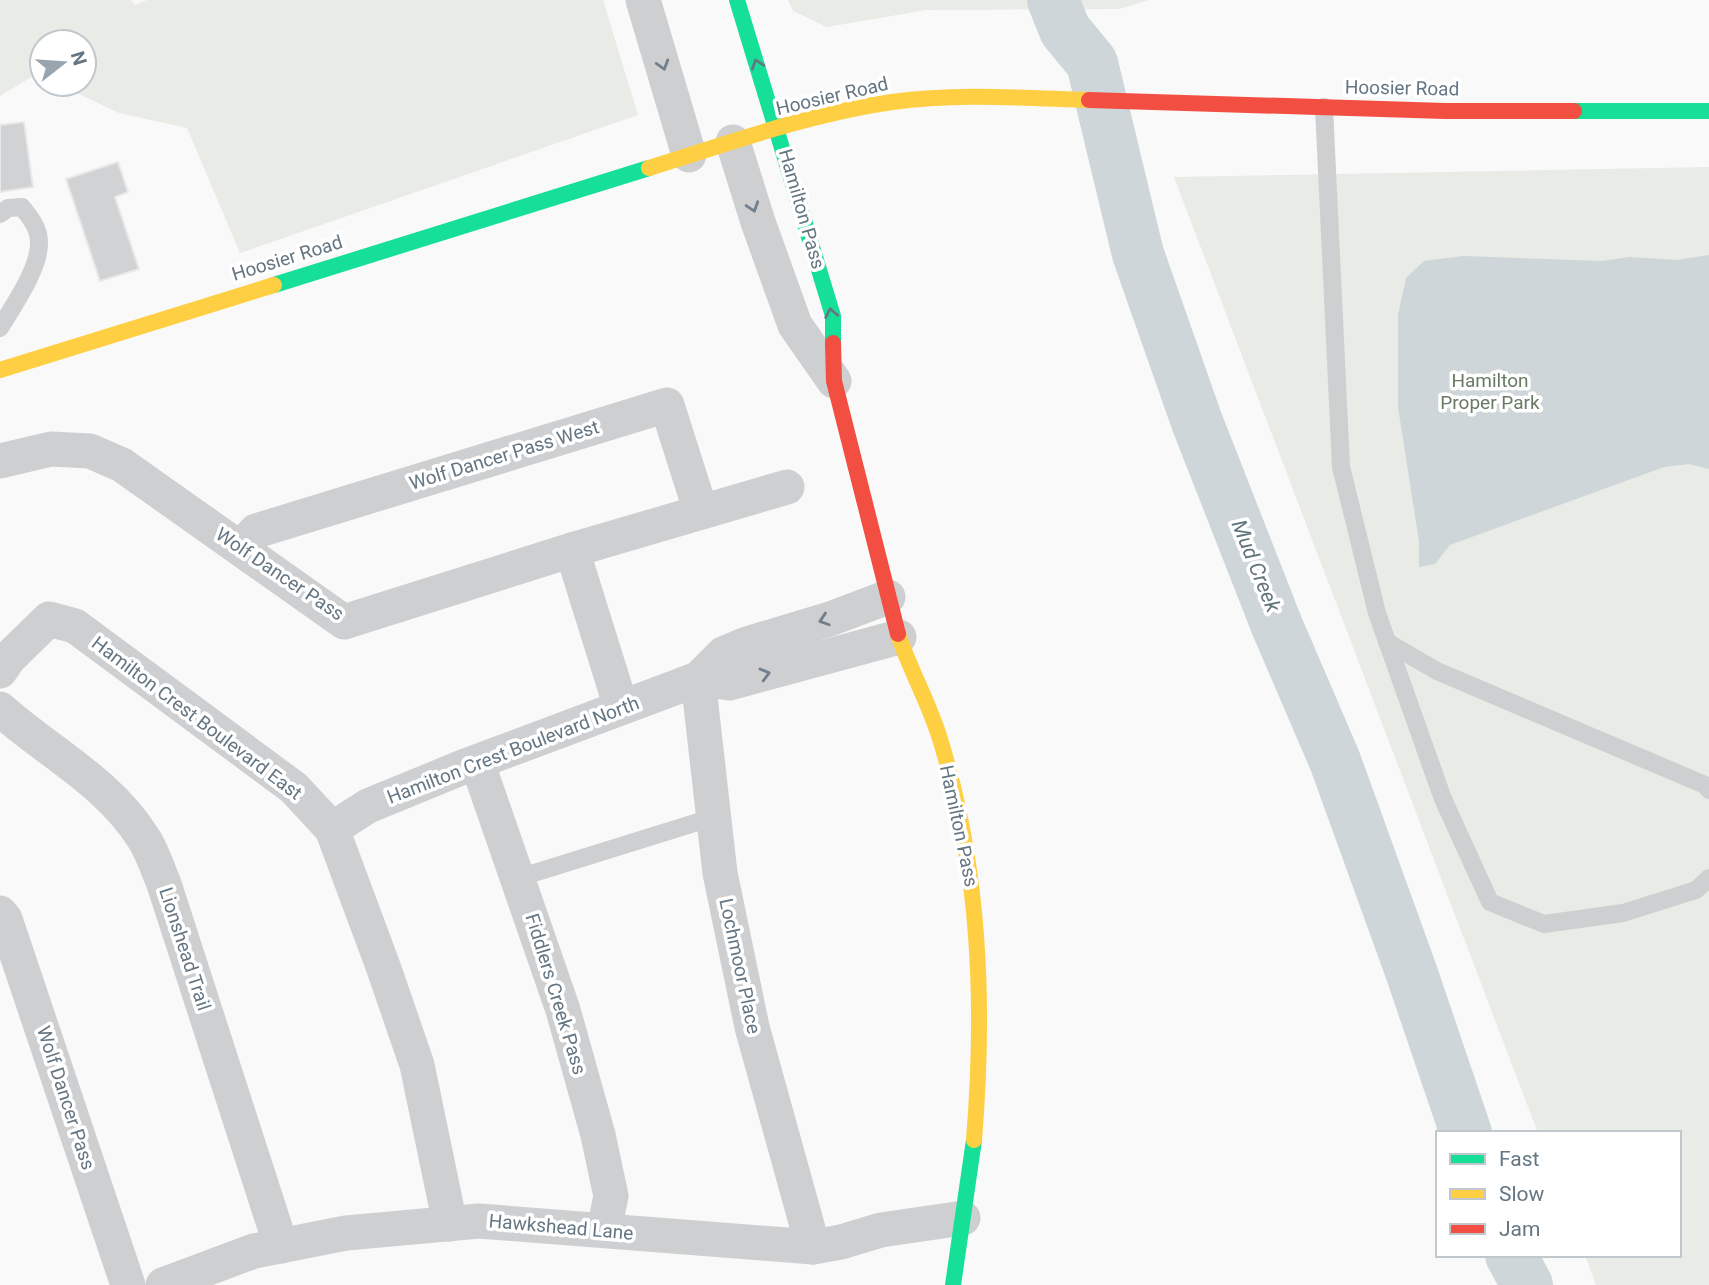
<svg xmlns="http://www.w3.org/2000/svg" width="1709" height="1285" viewBox="0 0 1709 1285" font-family="Roboto,sans-serif">
	<style>
		.green { fill: #e8ebe6 }
		.water { fill: #ced6d9 }
		.lines { fill: none; stroke-linecap: round; stroke-linejoin: round }
		.river { stroke: #ced6d9; stroke-width: 52 }
		.building { fill: #d0d2d3; stroke: #e8e8e8; stroke-width: 2 }
		.lane { stroke: #cecfd0; stroke-width: 18 }
		.street { stroke: #cecfd0; stroke-width: 35 }
		.fast { stroke: #16e098; stroke-width: 16 }
		.slow { stroke: #ffcf43; stroke-width: 16 }
		.jam { stroke: #f24e42; stroke-width: 16 }
		.oneway { stroke: #657683 }
		.oneway2 { stroke: #707f8b }
		.labels { text-anchor: middle; dominant-baseline: central; stroke-width: 7; stroke-linejoin: round; paint-order: stroke }
		.street-label { font-size: 19px; fill: #657683; stroke: #fff }
		.park-label { font-size: 19px; fill: #687a64; stroke: #fff }
		.water-label { font-size: 21px; font-style: italic; fill: #60757c; stroke: #fff }
	</style>
	<rect width="100%" height="100%" fill="#f9f9f9"/>
	<g class="green">
		<polygon points="0,0 131,0 135,5 147,0 603,0 638,115 240,253 187,128 119,113 58,84 84,84 84,42 42,42 42,78 35,75 0,96"/>
		<polygon points="788,0 1149,0 1119,9 926,10 827,27 793,11"/>
		<polygon points="1709,167 1709,1285 1596,1285 1585,1255 1679,1255 1679,1133 1538,1133 1174,177"/>
	</g>
	<polygon class="water" points="1709,255 1709,469 1689,464 1664,467 1450,545 1435,564 1419,567 1419,541 1398,407 1398,315 1406,278 1424,261 1463,256 1602,261 1629,257 1676,260"/>
	<g class="lines">
		<g class="river">
			<polyline points="1053,0 1065,30 1092,63 1138,254 1197,422 1277,626 1335,761 1412,974 1466,1133"/>
			<polyline points="1511,1255 1527,1285"/>
		</g>
	</g>
	<g class="building">
		<polygon points="24,122 33,187 0,192 0,125"/>
		<polygon points="118,162 128,192 115,197 139,269 100,281 66,179"/>
	</g>
	<g class="lines">
		<g class="lane">
			<polyline points="1324,107 1341,467 1377,613 1443,799 1490,902 1544,924 1623,913 1696,890 1709,878"/>
			<path d="M 0,214 L 8,208 L 22,207 C 30,217 39,228 39,242 C 40,268 13,306 0,328"/>
			<polyline points="1387,642 1437,671 1705,785 1709,790"/>
			<polyline points="518,878 714,817"/>
		</g>
		<g class="street">
			<polyline points="643,0 689,155"/>
			<polyline points="733,142 758,222 795,325 834,381"/>
			<polyline points="0,461 51,449 90,451 122,465 344,622 572,550 787,487"/>
			<polyline points="240,548 256,531 667,405 701,512"/>
			<polyline points="572,550 621,707"/>
			<polyline points="0,671 9,658 49,619 75,626 294,788 332,829 384,969 417,1065 450,1224"/>
			<polyline points="698,679 720,873 752,1027 813,1247"/>
			<polyline points="698,679 729,683 899,637"/>
			<path d="M 0,709 C 48,752 110,783 144,839 C 153,853 158,870 164,884 L 281,1246"/>
			<polyline points="477,762 563,1010 598,1135 611,1196 604,1230"/>
			<polyline points="332,829 368,806 463,767 698,679 723,654 747,644 830,619 888,597"/>
			<polyline points="0,913 5,919 128,1285"/>
			<polyline points="163,1285 254,1251 346,1233 479,1221 813,1247 841,1242 881,1230 963,1218"/>
		</g>
		<g class="fast">
			<polyline points="737,0 833,316 833,343"/>
			<polyline points="1574,111 1709,111"/>
			<polyline points="274,285 649,168"/>
			<polyline points="953,1285 974,1140"/>
		</g>
		<g class="slow">
			<path d="M 649,168 C 729,143 809,114 892,102 C 957,93 1024,98 1089,100"/>
			<polyline points="0,370 274,285"/>
			<path d="M 898,634 C 910,670 929,703 940,739 C 980,869 985,1004 974,1140"/>
		</g>
		<g class="jam">
			<polyline points="1089,100 1445,111 1574,111"/>
			<polyline points="833,343 834,381 898,634"/>
		</g>
	</g>
	<defs><path id="oneway-chevron" d="M-2-3.5L2.5 0L-2 3.5" fill="none" stroke-width="1.6" stroke-linecap="round" stroke-linejoin="round" transform="scale(1.75)"/></defs>
	<g class="oneway">
		<use href="#oneway-chevron" transform="translate(757 64) rotate(-108)"/>
		<use href="#oneway-chevron" transform="translate(831 313) rotate(-101)"/>
	</g>
	<g class="oneway2">
		<use href="#oneway-chevron" transform="translate(663 65) rotate(73)"/>
		<use href="#oneway-chevron" transform="translate(753 207) rotate(72)"/>
		<use href="#oneway-chevron" transform="translate(824 620) rotate(162)"/>
		<use href="#oneway-chevron" transform="translate(765 674) rotate(-15)"/>
	</g>
	<g class="labels">
		<g class="street-label">
			<text transform="translate(1402 88) rotate(1)">Hoosier Road</text>
			<text transform="translate(832 96) rotate(-13)">Hoosier Road</text>
			<text transform="translate(802 209) rotate(74)">Hamilton Pass</text>
			<text transform="translate(287 258) rotate(-17)">Hoosier Road</text>
			<text transform="translate(504 455) rotate(-17)">Wolf Dancer Pass West</text>
			<text transform="translate(280 574) rotate(34)">Wolf Dancer Pass</text>
			<text transform="translate(197 718) rotate(37)">Hamilton Crest Boulevard East</text>
			<text transform="translate(513 750) rotate(-21)">Hamilton Crest Boulevard North</text>
			<text transform="translate(959 826) rotate(78)">Hamilton Pass</text>
			<text transform="translate(185 949) rotate(72)">Lionshead Trail</text>
			<text transform="translate(740 966) rotate(78)">Lochmoor Place</text>
			<text transform="translate(556 994) rotate(73)">Fiddlers Creek Pass</text>
			<text transform="translate(66 1098) rotate(72)">Wolf Dancer Pass</text>
			<text transform="translate(561 1227) rotate(5)">Hawkshead Lane</text>
		</g>
		<g class="park-label">
			<text x="1490" y="380">Hamilton<tspan x="1490" dy="22">Proper Park</tspan></text>
		</g>
		<g class="water-label">
			<text transform="translate(1256 566) rotate(68)">Mud Creek</text>
		</g>
	</g>
	<rect x="1436" y="1131" width="245" height="126" fill="#ffffff" stroke="#c1c8cd" stroke-width="2"/>
	<rect x="1450" y="1154" width="35" height="10" fill="#16e098" stroke="#c1c8cd" stroke-width="2"/>
	<text x="1499" y="1166" font-size="21" fill="#657683">Fast</text>
	<rect x="1450" y="1189" width="35" height="10" fill="#ffcf43" stroke="#c1c8cd" stroke-width="2"/>
	<text x="1499" y="1201" font-size="21" fill="#657683">Slow</text>
	<rect x="1450" y="1224" width="35" height="10" fill="#f24e42" stroke="#c1c8cd" stroke-width="2"/>
	<text x="1499" y="1236" font-size="21" fill="#657683">Jam</text>
	<g transform="translate(63 63) rotate(73)"><circle r="33" fill="#ffffff" stroke="#c1c8cd" stroke-width="2"/>
	<path d="M0-5L12 26L0 18L-12 26Z" fill="#99a4ac"/>
	<text y="-10" font-size="19" font-weight="bold" text-anchor="middle" fill="#657683">N</text>
	</g>
</svg>
